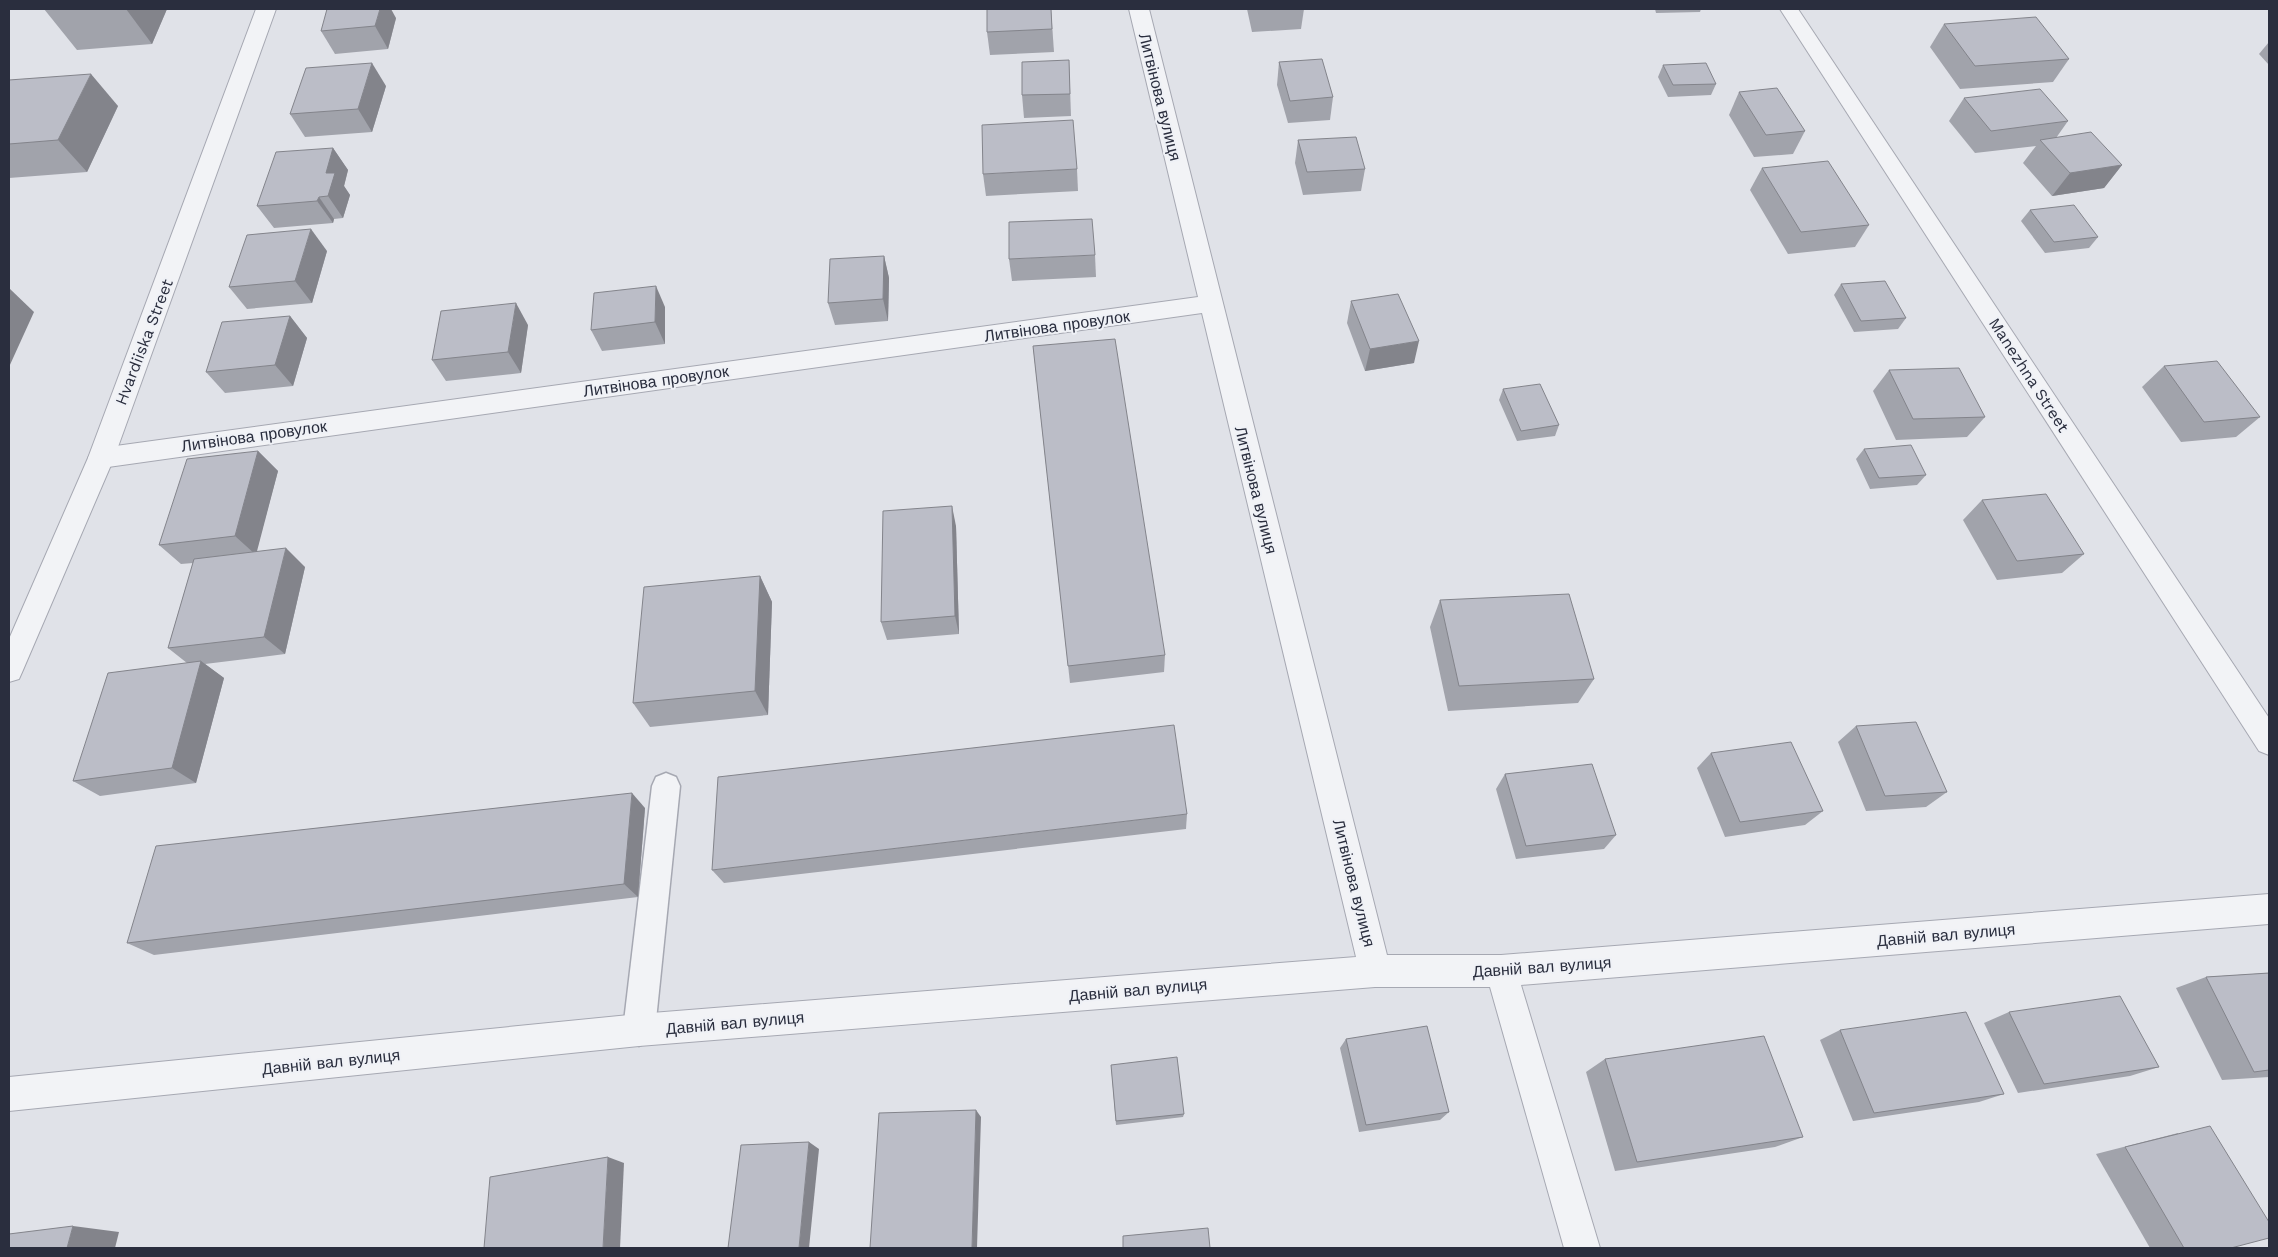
<svg xmlns="http://www.w3.org/2000/svg" width="2278" height="1257" viewBox="0 0 2278 1257" font-family="'Work Sans',sans-serif">
	<style>
		.lines { fill: none; stroke-linecap: round; stroke-linejoin: round }
		.service-casing { stroke: #a6a8b2; stroke-width: 3 }
		.minor-casing { stroke: #a6a8b2; stroke-width: 2 }
		.tertiary-casing { stroke: #a6a8b2; stroke-width: 2 }
		.service { fill: #f2f3f6; fill-rule: evenodd }
		.minor { fill: #f2f3f6; fill-rule: evenodd }
		.tertiary { fill: #f2f3f6; fill-rule: evenodd }
		.wall { fill: #a1a3ab }
		.shaded-wall { fill: #83848b }
		.building { fill: #bbbdc7; stroke: #83848b }
		.labels { text-anchor: middle; dominant-baseline: central; stroke-width: 4; stroke-linejoin: round; paint-order: stroke }
		.street-label { font-size: 16px; fill: #2a2e3e; stroke: #eff1f6 }
	</style>
	<rect width="100%" height="100%" fill="#e0e2e8"/>
	<g class="lines">
		<g class="service-casing">
			<polygon id="service" points="666,773 676,777 680,786 655,1030 650,1041 639,1046 628,1041 623,1030 652,786 656,777"/>
		</g>
		<g class="minor-casing">
			<g id="minor">
				<polygon points="1129,9 1149,9 1387,955 1501,955 2269,894 2269,924 1521,985 1600,1248 1564,1248 1490,987 1375,987 639,1046 9,1111 9,1077 639,1014 1356,957 1202,313 101,468 92,465 88,458 92,451 101,448 1198,297"/>
				<polygon points="1780,9 1798,9 2269,718 2269,755 2259,751"/>
			</g>
		</g>
		<g class="tertiary-casing">
			<polygon id="tertiary" points="256,9 276,9 114,458 23,670 19,679 9,682 9,639 88,458"/>
		</g>
		<use href="#service" class="service"/>
		<use href="#minor" class="minor"/>
		<use href="#tertiary" class="tertiary"/>
	</g>
	<g class="wall">
		<polygon points="44,9 167,9 152,44 77,50"/>
		<polygon points="1051,9 1054,52 990,55 987,32"/>
		<polygon points="1247,9 1304,9 1301,29 1252,32"/>
		<polygon points="1655,9 1701,9 1700,12 1656,13"/>
		<polygon points="396,18 388,49 335,54 321,31"/>
		<polygon points="1944,24 2069,59 2053,82 1960,89 1930,47"/>
		<polygon points="2269,42 2269,65 2259,54"/>
		<polygon points="1069,60 1071,116 1024,118 1022,95"/>
		<polygon points="1279,62 1333,97 1330,120 1288,123 1277,85"/>
		<polygon points="1663,65 1716,84 1711,95 1668,97 1658,77"/>
		<polygon points="9,80 118,106 87,172 9,178"/>
		<polygon points="386,86 372,132 305,137 290,114"/>
		<polygon points="1739,92 1805,131 1793,154 1754,157 1729,115"/>
		<polygon points="1964,98 2068,121 2056,138 2122,165 2104,188 2052,196 2023,163 2036,146 1975,153 1949,121"/>
		<polygon points="1298,140 1365,169 1361,191 1303,195 1295,163"/>
		<polygon points="333,148 348,170 344,186 350,195 343,218 334,219 333,223 274,228 257,206"/>
		<polygon points="1762,168 1869,225 1855,247 1788,254 1750,190"/>
		<polygon points="1077,169 1078,191 986,196 983,174"/>
		<polygon points="2030,210 2098,237 2089,248 2045,253 2021,221"/>
		<polygon points="327,251 312,303 247,309 229,287"/>
		<polygon points="1095,255 1096,277 1012,281 1009,259"/>
		<polygon points="884,256 889,278 888,321 835,325 828,303"/>
		<polygon points="1841,284 1906,318 1898,329 1854,332 1834,295"/>
		<polygon points="1351,301 1414,363 1365,371 1347,323"/>
		<polygon points="665,307 665,344 602,351 591,330"/>
		<polygon points="290,316 307,338 293,386 225,393 206,372"/>
		<polygon points="528,325 521,373 446,381 432,360"/>
		<polygon points="1033,346 1165,655 1164,672 1070,683"/>
		<polygon points="2164,366 2260,417 2236,437 2181,442 2142,387"/>
		<polygon points="1889,370 1985,417 1967,437 1896,440 1873,391"/>
		<polygon points="1503,389 1559,425 1555,436 1517,441 1499,400"/>
		<polygon points="1864,449 1926,475 1917,485 1870,489 1856,459"/>
		<polygon points="258,451 278,471 256,552 305,567 285,654 205,664 224,678 196,783 100,796 73,781 187,663 168,648 193,563 181,564 159,545"/>
		<polygon points="1982,500 2084,554 2062,573 1997,580 1963,520"/>
		<polygon points="956,526 959,634 887,640 881,622"/>
		<polygon points="760,576 772,602 768,715 650,727 633,703"/>
		<polygon points="1440,600 1594,679 1578,703 1448,711 1430,627"/>
		<polygon points="1856,726 1947,792 1926,807 1866,811 1838,742"/>
		<polygon points="1711,753 1823,811 1805,825 1725,837 1697,768"/>
		<polygon points="1505,774 1616,835 1604,849 1516,859 1496,789"/>
		<polygon points="645,808 638,897 154,955 127,943"/>
		<polygon points="1187,814 1186,829 724,883 712,870"/>
		<polygon points="2269,973 2269,1077 2222,1080 2176,988 2206,977"/>
		<polygon points="2009,1012 2159,1067 2130,1076 2018,1093 1984,1023"/>
		<polygon points="1840,1030 2004,1094 1979,1102 1853,1121 1820,1040"/>
		<polygon points="1346,1039 1449,1112 1440,1120 1359,1132 1340,1048"/>
		<polygon points="1605,1059 1803,1137 1775,1147 1615,1171 1586,1072"/>
		<polygon points="1111,1065 1184,1114 1183,1117 1116,1125"/>
		<polygon points="2178,1133 2231,1248 2150,1248 2096,1154"/>
	</g>
	<g class="shaded-wall">
		<polygon points="126,9 167,9 152,44"/>
		<polygon points="380,9 391,9 396,18 388,49 375,26"/>
		<polygon points="372,63 386,86 372,132 358,109"/>
		<polygon points="91,74 118,106 87,172 58,140"/>
		<polygon points="333,148 348,170 344,186 350,195 343,218 328,196 326,173"/>
		<polygon points="2122,165 2104,188 2052,196 2070,173"/>
		<polygon points="319,197 334,219 333,223 317,201"/>
		<polygon points="311,229 327,251 312,303 295,281"/>
		<polygon points="884,256 889,278 888,321 883,299"/>
		<polygon points="656,286 665,307 665,344 655,322"/>
		<polygon points="9,288 34,312 9,367"/>
		<polygon points="516,303 528,325 521,373 508,352"/>
		<polygon points="290,316 307,338 293,386 275,365"/>
		<polygon points="1419,341 1414,363 1365,371 1370,349"/>
		<polygon points="258,451 278,471 256,555 235,536"/>
		<polygon points="952,506 956,526 959,634 955,616"/>
		<polygon points="286,548 305,567 285,654 264,637"/>
		<polygon points="760,576 772,602 768,715 755,691"/>
		<polygon points="201,661 224,678 196,783 172,768"/>
		<polygon points="632,793 645,808 638,897 624,884"/>
		<polygon points="976,1110 981,1117 977,1248 972,1248"/>
		<polygon points="809,1142 819,1149 809,1248 799,1248"/>
		<polygon points="608,1157 624,1163 620,1248 603,1248"/>
		<polygon points="73,1226 119,1232 115,1248 67,1248"/>
	</g>
	<g class="building">
		<polygon points="327,9 380,9 375,26 321,31"/>
		<polygon points="987,9 1051,9 1052,29 987,32"/>
		<polygon points="2036,17 2069,59 1975,66 1944,24"/>
		<polygon points="1322,59 1333,97 1290,101 1279,62"/>
		<polygon points="1069,60 1070,94 1022,95 1022,62"/>
		<polygon points="372,63 358,109 290,114 306,68"/>
		<polygon points="1706,63 1716,84 1673,85 1663,65"/>
		<polygon points="91,74 58,140 9,144 9,80"/>
		<polygon points="1777,88 1805,131 1766,135 1739,92"/>
		<polygon points="2040,89 2068,121 1991,131 1964,98"/>
		<polygon points="1073,120 1077,169 983,174 982,125"/>
		<polygon points="2091,132 2122,165 2070,173 2040,140"/>
		<polygon points="1356,137 1365,169 1307,172 1298,140"/>
		<polygon points="333,148 326,173 335,173 328,196 319,197 317,201 257,206 276,152"/>
		<polygon points="1828,161 1869,225 1801,232 1762,168"/>
		<polygon points="2074,205 2098,237 2054,242 2030,210"/>
		<polygon points="1092,219 1095,255 1009,259 1009,222"/>
		<polygon points="311,229 295,281 229,287 247,235"/>
		<polygon points="884,256 883,299 828,303 830,259"/>
		<polygon points="1885,281 1906,318 1861,321 1841,284"/>
		<polygon points="656,286 655,322 591,330 594,293"/>
		<polygon points="1398,294 1419,341 1370,349 1351,301"/>
		<polygon points="516,303 508,352 432,360 441,311"/>
		<polygon points="290,316 275,365 206,372 222,322"/>
		<polygon points="1115,339 1165,655 1068,666 1033,346"/>
		<polygon points="2217,361 2260,417 2204,422 2164,366"/>
		<polygon points="1959,368 1985,417 1913,419 1889,370"/>
		<polygon points="1540,384 1559,425 1521,431 1503,389"/>
		<polygon points="1911,445 1926,475 1879,478 1864,449"/>
		<polygon points="258,451 235,536 159,545 187,459"/>
		<polygon points="2046,494 2084,554 2017,561 1982,500"/>
		<polygon points="952,506 955,616 881,622 883,511"/>
		<polygon points="286,548 264,637 168,648 194,559"/>
		<polygon points="760,576 755,691 633,703 644,587"/>
		<polygon points="1569,594 1594,679 1459,686 1440,600"/>
		<polygon points="201,661 172,768 73,781 108,673"/>
		<polygon points="1916,722 1947,792 1885,796 1856,726"/>
		<polygon points="1174,725 1187,814 712,870 718,777"/>
		<polygon points="1791,742 1823,811 1740,822 1711,753"/>
		<polygon points="1592,764 1616,835 1526,846 1505,774"/>
		<polygon points="632,793 624,884 127,943 156,846"/>
		<polygon points="2269,973 2269,1070 2254,1072 2206,977"/>
		<polygon points="2120,996 2159,1067 2044,1084 2009,1012"/>
		<polygon points="1966,1012 2004,1094 1874,1113 1840,1030"/>
		<polygon points="1427,1026 1449,1112 1366,1125 1346,1039"/>
		<polygon points="1764,1036 1803,1137 1637,1162 1605,1059"/>
		<polygon points="1177,1057 1184,1114 1116,1121 1111,1065"/>
		<polygon points="976,1110 972,1248 870,1248 879,1113"/>
		<polygon points="2210,1126 2269,1222 2269,1238 2231,1248 2184,1248 2125,1147"/>
		<polygon points="809,1142 799,1248 728,1248 741,1145"/>
		<polygon points="608,1157 603,1248 484,1248 490,1177"/>
		<polygon points="73,1226 67,1248 9,1248 9,1234"/>
		<polygon points="1208,1228 1210,1248 1123,1248 1123,1236"/>
	</g>
	<g class="labels">
		<g class="street-label">
			<text transform="translate(1160 97) rotate(76)">Литвінова вулиця</text>
			<text transform="translate(1057 326) rotate(-8)">Литвінова провулок</text>
			<text transform="translate(144 342) rotate(-69)">Hvardiiska Street</text>
			<text transform="translate(2029 375) rotate(57)">Manezhna Street</text>
			<text transform="translate(656 381) rotate(-8)">Литвінова провулок</text>
			<text transform="translate(254 436) rotate(-8)">Литвінова провулок</text>
			<text transform="translate(1256 490) rotate(76)">Литвінова вулиця</text>
			<text transform="translate(1354 883) rotate(76)">Литвінова вулиця</text>
			<text transform="translate(1946 935) rotate(-5)">Давній вал вулиця</text>
			<text transform="translate(1542 967) rotate(-4)">Давній вал вулиця</text>
			<text transform="translate(1138 990) rotate(-5)">Давній вал вулиця</text>
			<text transform="translate(735 1023) rotate(-5)">Давній вал вулиця</text>
			<text transform="translate(331 1062) rotate(-6)">Давній вал вулиця</text>
		</g>
	</g>
	<rect width="2278" height="1257" fill="none" stroke="#2a2e3e" stroke-width="20"/>
</svg>
